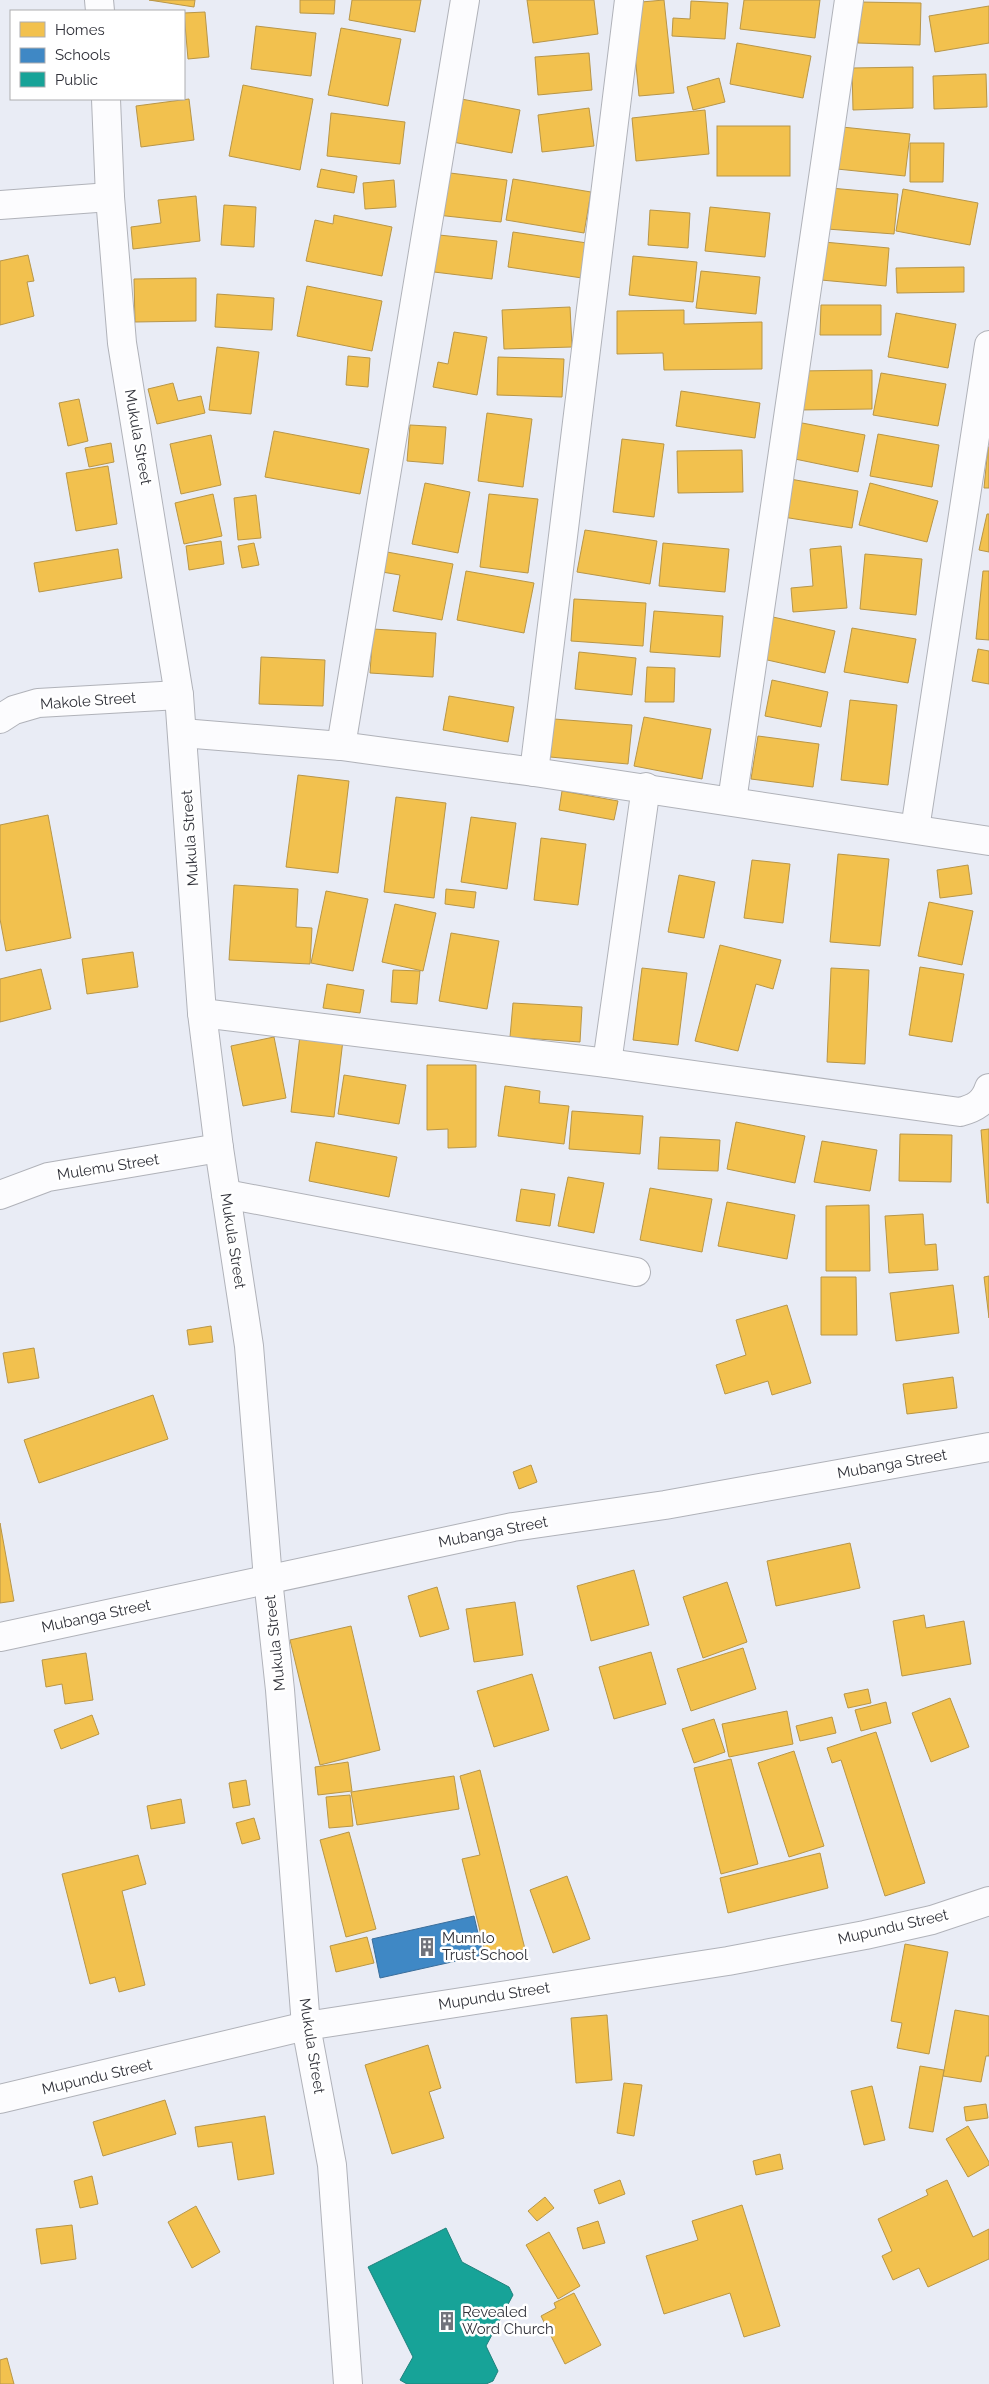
<svg xmlns="http://www.w3.org/2000/svg" width="989" height="2384" viewBox="0 0 989 2384" font-family="Raleway,sans-serif">
	<style>
		.homes { fill: #f2c14e; stroke: #b89648 }
		.schools { fill: #3f88c5; stroke: #3b6e9b }
		.public { fill: #17a398; stroke: #1f817c }
		.lines { fill: none; stroke-linecap: round; stroke-linejoin: round }
		.minor-casing { stroke: #b0b2b9; stroke-width: 30 }
		.minor { stroke: #fcfcfe; stroke-width: 28 }
		.labels { text-anchor: middle; dominant-baseline: central; stroke-width: 5; stroke-linejoin: round; paint-order: stroke }
		.street-label { font-size: 15px; fill: #31323a; stroke: #fff }
		.poi-label { font-size: 15px; fill: #31323a; stroke: #fff; text-anchor: start }
	</style>
	<rect width="100%" height="100%" fill="#e9ecf5"/>
	<g class="homes">
		<polygon points="149,0 195,0 194,7"/>
		<polygon points="300,0 335,0 334,14 300,13"/>
		<polygon points="352,0 421,0 415,32 349,20"/>
		<polygon points="527,0 594,0 598,34 533,43"/>
		<polygon points="664,0 674,93 639,96 630,3"/>
		<polygon points="744,0 820,0 815,38 740,29"/>
		<polygon points="691,1 728,3 725,39 672,36 673,18 690,19"/>
		<polygon points="859,2 921,3 920,45 858,43"/>
		<polygon points="989,6 989,43 935,52 929,16"/>
		<polygon points="205,12 209,57 188,59 184,13"/>
		<polygon points="256,26 316,33 311,76 251,69"/>
		<polygon points="341,28 401,39 388,106 328,95"/>
		<polygon points="737,43 811,56 803,98 730,84"/>
		<polygon points="589,53 592,90 538,95 535,57"/>
		<polygon points="913,67 913,108 853,110 852,68"/>
		<polygon points="986,74 987,107 934,109 933,76"/>
		<polygon points="719,78 725,102 693,110 687,87"/>
		<polygon points="243,85 313,99 300,170 229,156"/>
		<polygon points="456,98 520,110 512,153 447,141"/>
		<polygon points="189,99 194,140 141,147 136,106"/>
		<polygon points="589,108 594,146 542,152 538,115"/>
		<polygon points="705,110 709,154 636,161 632,118"/>
		<polygon points="331,113 405,122 400,164 327,156"/>
		<rect x="717" y="126" width="73" height="50"/>
		<polygon points="842,127 910,134 905,176 837,169"/>
		<polygon points="910,143 944,143 943,182 910,182"/>
		<polygon points="321,169 357,176 354,193 317,187"/>
		<polygon points="442,172 507,180 501,222 437,215"/>
		<polygon points="513,179 591,192 584,233 506,220"/>
		<polygon points="394,180 396,207 365,209 363,183"/>
		<polygon points="830,188 898,194 894,234 827,229"/>
		<polygon points="903,189 978,203 970,245 896,231"/>
		<polygon points="196,196 200,241 133,249 131,227 161,223 158,200"/>
		<polygon points="224,205 256,207 254,247 221,245"/>
		<polygon points="710,207 770,213 765,257 705,251"/>
		<polygon points="650,210 690,213 688,248 648,245"/>
		<polygon points="334,215 392,227 382,276 306,261 315,220 333,224"/>
		<polygon points="513,232 587,243 582,278 508,267"/>
		<polygon points="439,235 497,241 492,279 434,272"/>
		<polygon points="824,242 889,248 886,286 821,280"/>
		<polygon points="28,255 34,281 27,282 34,316 0,325 0,261"/>
		<polygon points="633,256 697,262 693,302 629,295"/>
		<polygon points="964,267 964,292 897,293 896,268"/>
		<polygon points="701,271 760,277 756,314 696,308"/>
		<polygon points="196,278 196,321 135,322 134,279"/>
		<polygon points="307,286 382,301 372,351 297,336"/>
		<polygon points="217,294 274,298 272,330 215,327"/>
		<polygon points="821,305 881,305 881,335 820,335"/>
		<polygon points="570,307 572,347 504,349 502,310"/>
		<polygon points="684,310 684,324 762,322 762,369 664,370 663,353 617,354 617,311"/>
		<polygon points="896,313 956,324 948,368 888,357"/>
		<polygon points="454,332 487,337 477,395 433,387 438,362 448,364"/>
		<polygon points="217,347 259,352 251,414 209,410"/>
		<polygon points="348,356 370,358 368,387 346,385"/>
		<polygon points="498,357 564,359 562,397 497,395"/>
		<polygon points="872,370 872,409 799,410 798,371"/>
		<polygon points="881,373 946,384 938,426 873,415"/>
		<polygon points="173,383 178,401 201,396 205,413 157,424 148,389"/>
		<polygon points="681,391 760,403 755,438 676,426"/>
		<polygon points="79,399 88,441 68,446 59,403"/>
		<polygon points="487,413 532,419 523,487 478,481"/>
		<polygon points="797,422 865,435 858,472 790,458"/>
		<polygon points="410,425 446,427 443,464 407,461"/>
		<polygon points="274,431 369,449 360,494 265,477"/>
		<polygon points="878,434 939,445 932,487 870,476"/>
		<polygon points="211,435 221,485 181,494 170,444"/>
		<polygon points="622,439 664,444 654,517 613,512"/>
		<polygon points="111,443 114,462 89,467 85,448"/>
		<polygon points="988,447 989,447 989,488 984,488"/>
		<polygon points="742,450 743,492 678,493 677,451"/>
		<polygon points="108,466 117,524 76,531 66,473"/>
		<polygon points="790,479 858,491 852,528 783,517"/>
		<polygon points="425,483 470,492 458,553 412,544"/>
		<polygon points="870,483 938,501 927,542 859,525"/>
		<polygon points="213,494 222,536 184,544 175,503"/>
		<polygon points="489,494 538,499 528,573 480,567"/>
		<polygon points="256,495 261,538 238,540 234,498"/>
		<polygon points="987,514 989,514 989,552 979,550"/>
		<polygon points="585,530 657,541 650,584 577,572"/>
		<polygon points="221,541 224,564 189,570 186,546"/>
		<polygon points="254,543 259,565 242,568 238,546"/>
		<polygon points="663,543 729,549 725,592 659,586"/>
		<polygon points="841,546 847,608 793,612 791,588 813,586 810,549"/>
		<polygon points="118,549 122,578 39,592 34,563"/>
		<polygon points="387,552 453,564 442,620 393,611 400,575 382,572"/>
		<polygon points="865,554 922,559 916,615 860,609"/>
		<polygon points="466,571 534,583 524,633 457,620"/>
		<polygon points="983,571 989,571 989,640 976,639"/>
		<polygon points="574,599 646,603 643,646 571,641"/>
		<polygon points="654,611 723,616 720,657 650,652"/>
		<polygon points="773,617 835,631 825,673 763,659"/>
		<polygon points="852,628 916,639 908,683 844,672"/>
		<polygon points="373,629 436,633 433,677 370,673"/>
		<polygon points="978,649 989,651 989,684 972,681"/>
		<polygon points="579,652 636,658 632,695 575,689"/>
		<polygon points="261,657 325,660 323,706 259,704"/>
		<polygon points="647,667 675,668 674,702 645,702"/>
		<polygon points="772,680 828,692 821,727 765,716"/>
		<polygon points="449,696 514,707 508,742 443,730"/>
		<polygon points="850,700 897,705 888,785 841,780"/>
		<polygon points="644,717 711,729 702,779 634,766"/>
		<polygon points="554,719 632,725 628,764 550,757"/>
		<polygon points="758,736 819,744 813,787 751,779"/>
		<polygon points="298,775 349,781 338,873 286,867"/>
		<polygon points="562,791 618,801 614,820 559,810"/>
		<polygon points="396,797 446,803 434,898 384,892"/>
		<polygon points="48,815 71,938 6,951 0,919 0,825"/>
		<polygon points="471,817 516,823 507,889 461,882"/>
		<polygon points="541,838 586,844 578,905 534,900"/>
		<polygon points="838,854 889,859 880,946 830,942"/>
		<polygon points="752,860 790,864 783,923 744,918"/>
		<polygon points="968,865 972,894 940,898 937,870"/>
		<polygon points="679,875 715,882 704,938 668,932"/>
		<polygon points="234,885 298,889 296,927 312,928 310,964 229,960"/>
		<polygon points="446,889 476,892 474,908 445,904"/>
		<polygon points="326,891 368,899 353,971 311,963"/>
		<polygon points="929,902 973,911 962,965 918,956"/>
		<polygon points="395,904 436,913 423,971 382,962"/>
		<polygon points="451,933 499,941 487,1009 439,1001"/>
		<polygon points="720,945 781,960 773,989 756,984 738,1051 695,1041"/>
		<polygon points="133,952 138,987 87,994 82,959"/>
		<polygon points="920,967 964,974 952,1042 909,1035"/>
		<polygon points="642,968 687,973 678,1045 633,1040"/>
		<polygon points="831,968 869,970 865,1064 827,1062"/>
		<polygon points="41,969 51,1009 0,1022 0,979"/>
		<polygon points="393,970 420,971 417,1004 391,1002"/>
		<polygon points="327,984 364,990 360,1013 323,1008"/>
		<polygon points="513,1003 582,1007 580,1042 510,1037"/>
		<polygon points="300,1035 343,1040 334,1117 291,1112"/>
		<polygon points="274,1037 286,1098 243,1106 231,1046"/>
		<polygon points="427,1065 476,1065 476,1147 448,1148 448,1129 427,1130"/>
		<polygon points="344,1075 406,1085 399,1124 338,1114"/>
		<polygon points="505,1086 540,1091 539,1103 569,1106 564,1144 498,1136"/>
		<polygon points="572,1111 643,1116 640,1154 569,1149"/>
		<polygon points="736,1122 805,1136 795,1183 727,1169"/>
		<polygon points="989,1129 989,1203 987,1203 981,1130"/>
		<polygon points="900,1134 952,1135 951,1182 899,1181"/>
		<polygon points="660,1137 720,1140 718,1171 658,1169"/>
		<polygon points="822,1141 877,1150 870,1191 814,1182"/>
		<polygon points="316,1142 397,1157 389,1197 309,1181"/>
		<polygon points="568,1177 604,1183 594,1233 558,1226"/>
		<polygon points="650,1188 712,1199 702,1252 640,1240"/>
		<polygon points="521,1189 555,1194 550,1226 516,1221"/>
		<polygon points="727,1202 795,1215 787,1259 718,1246"/>
		<polygon points="869,1205 870,1271 826,1271 826,1206"/>
		<polygon points="923,1214 925,1245 936,1244 938,1270 889,1273 885,1216"/>
		<polygon points="989,1276 989,1318 984,1277"/>
		<polygon points="821,1277 856,1277 857,1335 821,1335"/>
		<polygon points="953,1285 959,1333 896,1341 890,1293"/>
		<polygon points="787,1305 811,1383 772,1395 768,1381 725,1394 716,1365 746,1355 736,1320"/>
		<polygon points="211,1326 213,1342 189,1345 187,1330"/>
		<polygon points="34,1348 39,1378 8,1383 3,1353"/>
		<polygon points="953,1377 957,1408 907,1414 903,1384"/>
		<polygon points="153,1395 168,1439 39,1483 24,1440"/>
		<polygon points="531,1465 537,1482 519,1489 513,1472"/>
		<polygon points="0,1523 14,1601 0,1603"/>
		<polygon points="850,1543 860,1588 776,1606 767,1561"/>
		<polygon points="634,1570 649,1625 591,1641 577,1586"/>
		<polygon points="727,1582 747,1642 703,1658 683,1597"/>
		<polygon points="437,1587 449,1629 420,1637 408,1596"/>
		<polygon points="515,1602 523,1655 474,1662 466,1609"/>
		<polygon points="924,1615 926,1628 964,1621 971,1664 902,1676 893,1621"/>
		<polygon points="351,1626 380,1750 320,1765 290,1640"/>
		<polygon points="743,1648 756,1689 691,1711 677,1669"/>
		<polygon points="651,1652 666,1704 614,1719 599,1667"/>
		<polygon points="86,1653 93,1700 65,1704 62,1684 46,1687 42,1660"/>
		<polygon points="532,1674 549,1730 494,1747 477,1691"/>
		<polygon points="868,1689 871,1703 848,1708 844,1694"/>
		<polygon points="950,1698 969,1747 931,1762 912,1713"/>
		<polygon points="886,1702 891,1723 861,1731 855,1710"/>
		<polygon points="787,1711 793,1744 729,1757 722,1724"/>
		<polygon points="92,1715 99,1734 61,1749 54,1730"/>
		<polygon points="832,1717 836,1733 800,1741 796,1726"/>
		<polygon points="714,1719 725,1752 694,1763 682,1729"/>
		<polygon points="876,1732 925,1883 885,1896 841,1760 832,1763 827,1748"/>
		<polygon points="794,1751 824,1846 789,1857 758,1763"/>
		<polygon points="731,1759 758,1864 721,1874 694,1768"/>
		<polygon points="348,1762 352,1791 318,1795 315,1767"/>
		<polygon points="480,1770 525,1949 487,1959 462,1859 480,1855 460,1776"/>
		<polygon points="454,1776 459,1809 357,1825 351,1792"/>
		<polygon points="246,1780 250,1805 233,1808 229,1783"/>
		<polygon points="350,1795 353,1826 329,1828 326,1797"/>
		<polygon points="181,1799 185,1823 151,1829 147,1806"/>
		<polygon points="254,1818 260,1839 242,1844 236,1823"/>
		<polygon points="349,1832 376,1929 346,1937 320,1840"/>
		<polygon points="820,1853 828,1888 728,1913 720,1878"/>
		<polygon points="138,1855 146,1884 122,1891 145,1985 119,1992 115,1977 90,1984 62,1874"/>
		<polygon points="567,1876 590,1939 553,1953 530,1890"/>
		<polygon points="367,1937 374,1963 336,1972 330,1946"/>
		<polygon points="905,1944 948,1952 929,2054 897,2048 902,2023 891,2021"/>
		<polygon points="955,2010 989,2016 989,2056 986,2056 981,2082 943,2076"/>
		<polygon points="607,2015 612,2080 576,2083 571,2018"/>
		<polygon points="428,2045 441,2088 429,2092 444,2138 392,2154 365,2065"/>
		<polygon points="920,2066 944,2070 933,2132 909,2128"/>
		<polygon points="624,2083 642,2085 634,2136 617,2133"/>
		<polygon points="872,2086 885,2140 864,2145 851,2091"/>
		<polygon points="165,2100 176,2134 103,2156 93,2122"/>
		<polygon points="986,2104 988,2118 966,2121 964,2107"/>
		<polygon points="265,2116 274,2174 238,2180 232,2142 198,2147 195,2127"/>
		<polygon points="968,2126 989,2162 989,2165 968,2177 946,2139"/>
		<polygon points="780,2154 783,2169 756,2175 753,2161"/>
		<polygon points="92,2176 98,2204 80,2208 74,2181"/>
		<polygon points="620,2180 625,2194 599,2204 594,2190"/>
		<polygon points="947,2180 973,2237 989,2229 989,2259 928,2287 919,2268 893,2280 882,2256 892,2251 878,2219 928,2195 926,2190"/>
		<polygon points="545,2197 554,2208 537,2221 528,2211"/>
		<polygon points="742,2205 780,2326 744,2337 730,2293 664,2314 646,2256 698,2240 692,2221"/>
		<polygon points="196,2206 220,2252 192,2268 168,2222"/>
		<polygon points="598,2221 605,2243 583,2249 577,2228"/>
		<polygon points="72,2225 76,2259 41,2264 36,2229"/>
		<polygon points="549,2232 580,2286 558,2299 526,2245"/>
		<polygon points="574,2293 601,2345 565,2364 541,2316 556,2308 554,2303"/>
		<polygon points="7,2358 14,2384 0,2384 0,2360"/>
	</g>
	<polygon class="schools" points="474,1916 483,1955 380,1978 372,1939"/>
	<polygon class="public" points="446,2228 462,2262 509,2287 513,2295 486,2346 498,2371 493,2381 486,2384 407,2384 400,2380 413,2357 368,2267"/>
	<g class="lines">
		<g class="minor-casing">
			<g id="minor">
				<polyline points="99,0 100,11"/>
				<polyline points="106,99 110,197 122,343 179,695 202,1013 219,1148 249,1346 268,1579 280,1690 306,2026 332,2165 348,2384"/>
				<polyline points="0,205 110,197"/>
				<polyline points="0,719 14,710 38,703 179,695"/>
				<polyline points="182,733 341,746 534,772 989,841"/>
				<polyline points="341,746 465,0"/>
				<polyline points="534,772 629,0"/>
				<polyline points="732,801 849,0"/>
				<polyline points="915,829 989,345"/>
				<path d="M 202,1013 L 607,1063 L 960,1112 C 975,1108 984,1103 989,1088"/>
				<polyline points="607,1063 646,787"/>
				<polyline points="226,1194 636,1272"/>
				<polyline points="0,1195 48,1177 219,1148"/>
				<polyline points="0,1637 513,1527 665,1505 989,1447"/>
				<polyline points="0,2099 306,2026 728,1961 865,1935 932,1920 989,1901"/>
			</g>
		</g>
		<use href="#minor" class="minor"/>
	</g>
	<defs>
		<g id="building-bare" transform="scale(1.5)"><path d="M-4-6H4V6H1V3H-1V6H-4ZM-2.5-4.3h1.7v1.8h-1.7ZM.8-4.3h1.7v1.8H.8ZM-2.5-1h1.7V.8h-1.7ZM.8-1h1.7V.8H.8Z" fill="#71737b" stroke="#fff" stroke-width="2.5" paint-order="stroke"/></g>
	</defs>
	<g fill-rule="evenodd">
		<use href="#building-bare" x="427" y="1947"/>
		<use href="#building-bare" x="447" y="2321"/>
	</g>
	<g class="labels">
		<g class="street-label">
			<text transform="translate(138 437) rotate(80)">Mukula Street</text>
			<text transform="translate(88 701) rotate(-4)">Makole Street</text>
			<text transform="translate(190 838) rotate(-94)">Mukula Street</text>
			<text transform="translate(108 1167) rotate(-9)">Mulemu Street</text>
			<text transform="translate(233 1241) rotate(81)">Mukula Street</text>
			<text transform="translate(892 1464) rotate(-10)">Mubanga Street</text>
			<text transform="translate(493 1532) rotate(-11)">Mubanga Street</text>
			<text transform="translate(96 1616) rotate(-12)">Mubanga Street</text>
			<text transform="translate(275 1643) rotate(-96)">Mukula Street</text>
			<text transform="translate(893 1927) rotate(-13)">Mupundu Street</text>
			<text transform="translate(494 1996) rotate(-9)">Mupundu Street</text>
			<text transform="translate(312 2046) rotate(81)">Mukula Street</text>
			<text transform="translate(97 2077) rotate(-13)">Mupundu Street</text>
		</g>
		<g class="poi-label">
			<text x="442" y="1938">Munnlo<tspan x="442" dy="17">Trust School</tspan></text>
			<text x="462" y="2312">Revealed<tspan x="462" dy="17">Word Church</tspan></text>
		</g>
	</g>
	<rect x="10" y="10" width="175" height="90" fill="#ffffff" stroke="#adadb0"/>
	<rect x="20" y="22" width="25" height="15" fill="#f2c14e" stroke="#adadb0"/>
	<text x="55" y="35" font-size="15" fill="#31323a">Homes</text>
	<rect x="20" y="48" width="25" height="15" fill="#3f88c5" stroke="#adadb0"/>
	<text x="55" y="60" font-size="15" fill="#31323a">Schools</text>
	<rect x="20" y="72" width="25" height="15" fill="#17a398" stroke="#adadb0"/>
	<text x="55" y="85" font-size="15" fill="#31323a">Public</text>
</svg>
